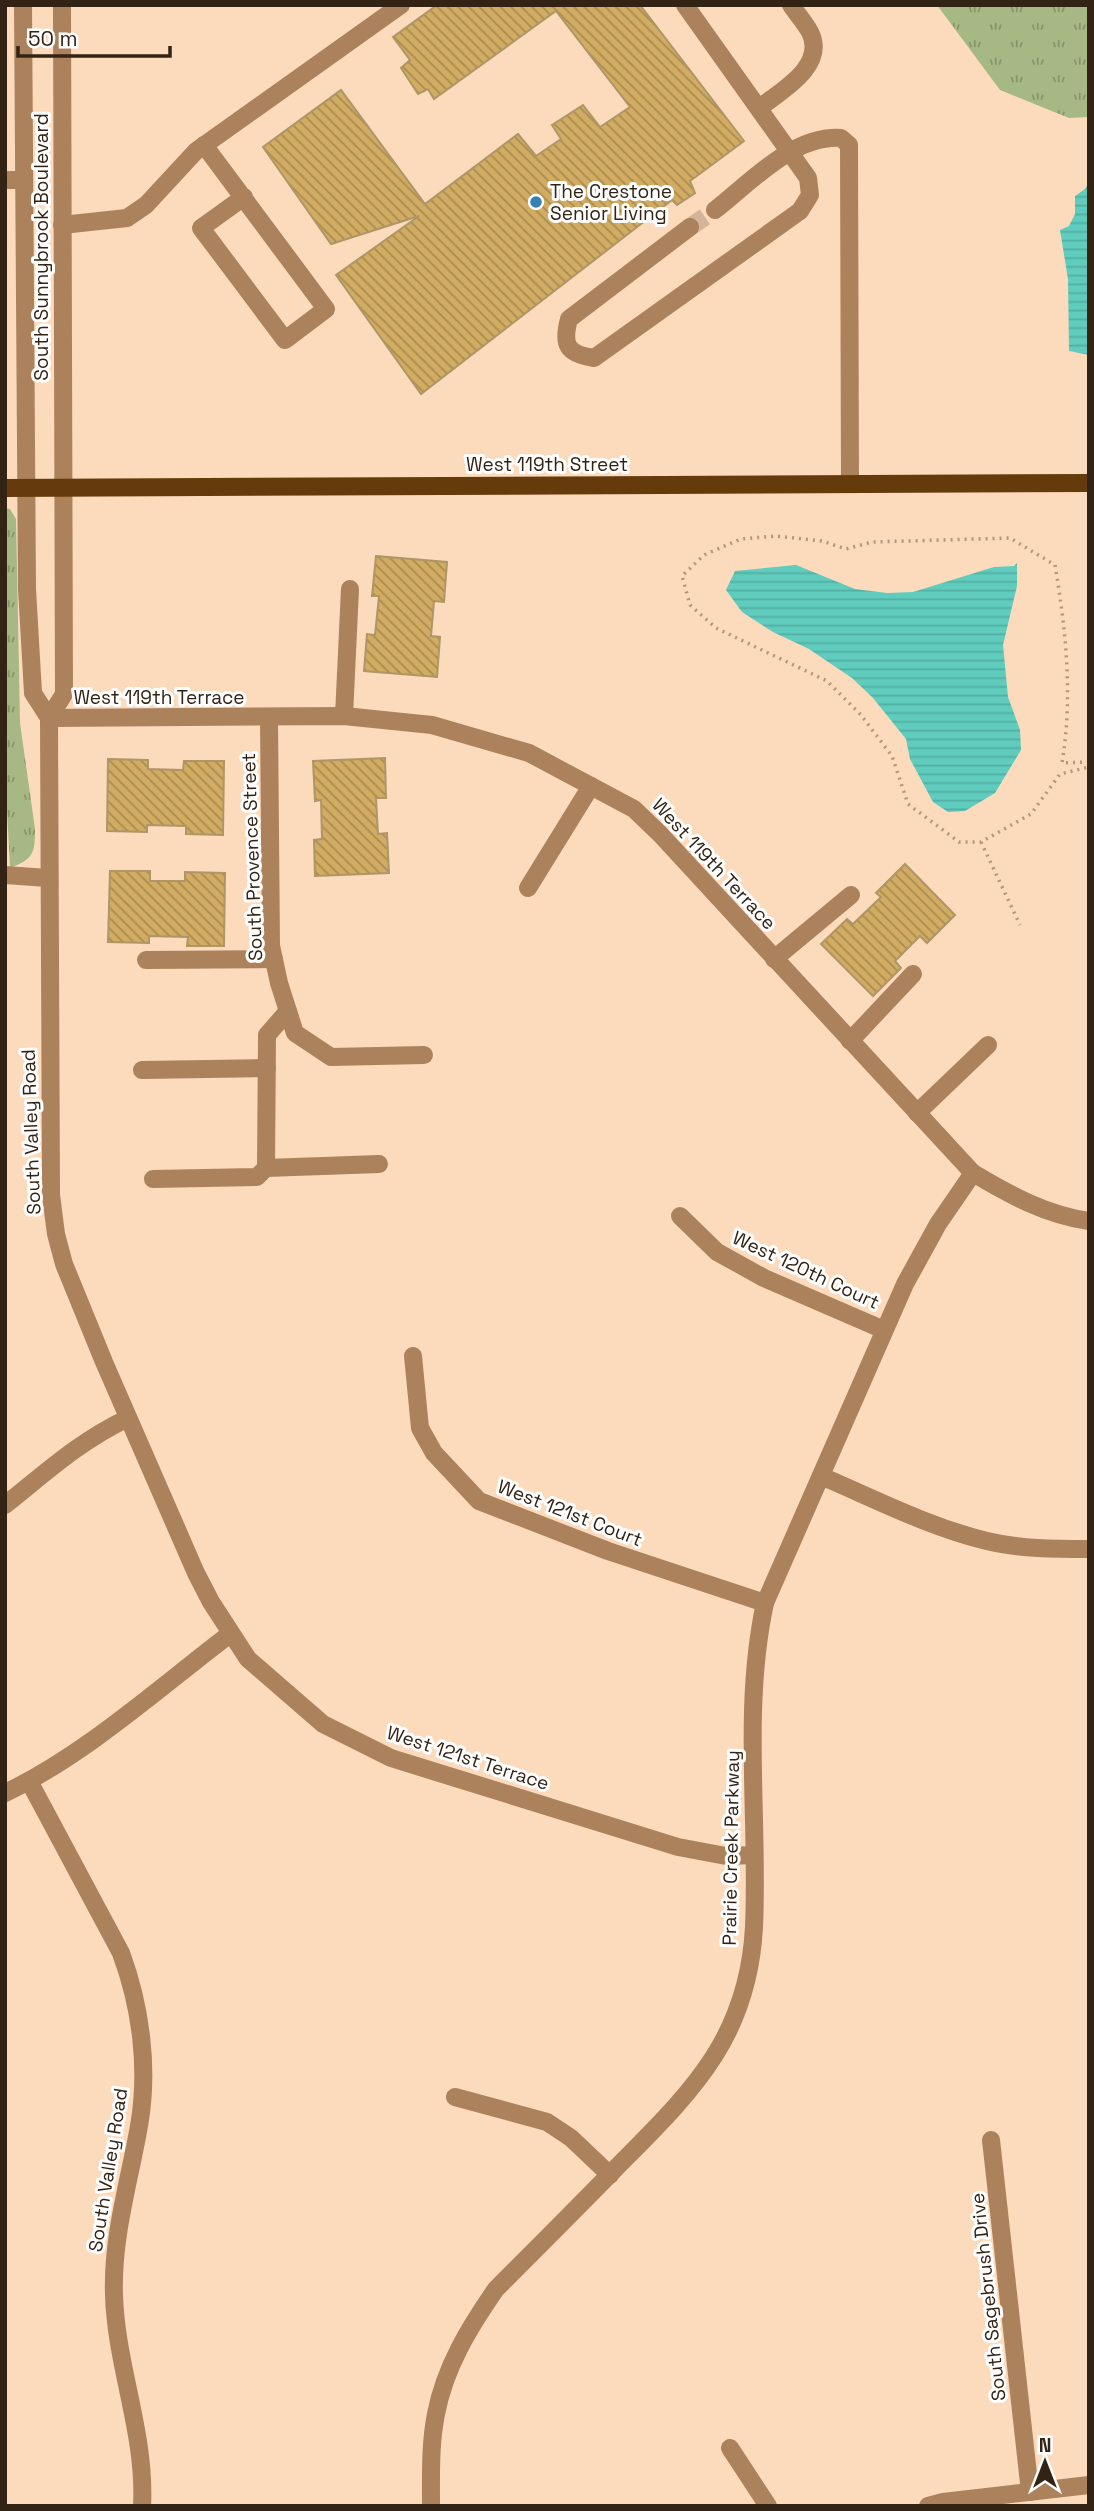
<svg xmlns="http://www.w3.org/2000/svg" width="1094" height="2511" viewBox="0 0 1094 2511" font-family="'Space Grotesk',sans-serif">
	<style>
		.grass { fill: url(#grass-tufts) }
		.water { fill: url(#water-rules) }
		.building { fill: url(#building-back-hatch); stroke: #ae9668; stroke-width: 2 }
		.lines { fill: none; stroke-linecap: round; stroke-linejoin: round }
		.minor-tunnel { stroke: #d4b59a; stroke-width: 18; stroke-dasharray: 18 9; stroke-linecap: butt }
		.path { stroke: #b2977e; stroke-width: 3.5; stroke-dasharray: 2 5; stroke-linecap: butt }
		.minor { stroke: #ab825c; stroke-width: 18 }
		.major { stroke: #653b0b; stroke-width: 18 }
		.poi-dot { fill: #3980b5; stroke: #fff; stroke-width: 2.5 }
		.labels { text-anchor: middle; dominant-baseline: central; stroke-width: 6; stroke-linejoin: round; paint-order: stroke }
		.poi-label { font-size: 19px; fill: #332314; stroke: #fff; text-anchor: start }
		.street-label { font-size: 19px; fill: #332314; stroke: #fff }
	</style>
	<defs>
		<pattern id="grass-tufts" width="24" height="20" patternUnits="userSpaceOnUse" patternTransform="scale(1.75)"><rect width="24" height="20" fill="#a6b884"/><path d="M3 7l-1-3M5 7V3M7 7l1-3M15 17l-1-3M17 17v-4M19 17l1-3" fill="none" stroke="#88956b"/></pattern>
		<pattern id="water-rules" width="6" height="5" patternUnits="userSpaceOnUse" patternTransform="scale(1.75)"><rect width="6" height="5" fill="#5fccbd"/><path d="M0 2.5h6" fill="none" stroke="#53afa2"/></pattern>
		<pattern id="building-back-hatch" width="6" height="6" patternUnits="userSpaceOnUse" patternTransform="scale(1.75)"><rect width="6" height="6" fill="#d1ac62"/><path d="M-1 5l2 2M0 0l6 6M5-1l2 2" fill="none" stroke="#aa8c50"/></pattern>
	</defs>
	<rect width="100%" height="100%" fill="#fcdabc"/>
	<g class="grass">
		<polygon points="937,5 1089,5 1089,117 1069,118 1000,90"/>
		<path d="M 5,508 L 10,509 L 16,519 L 20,723 L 35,829 C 35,854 33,859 10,868 L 5,771 Z"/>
	</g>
	<g class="water">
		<polygon points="1089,182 1089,355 1069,351 1068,279 1060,230 1069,226 1075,214 1075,196 1085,189"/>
		<polygon points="1017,563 1017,586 1003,645 1008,697 1020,730 1021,750 995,793 965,811 948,812 933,802 910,759 906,739 873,698 852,678 809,649 773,632 742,612 726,590 735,571 796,565 855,589 887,593 913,592 994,567 1014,566"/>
	</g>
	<g class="building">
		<polygon points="437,5 640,5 744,141 690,181 695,193 677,205 672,200 421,394 336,275 419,216 331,244 263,147 341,90 425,204 518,134 536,156 561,139 552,125 583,105 600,127 630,107 556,11 434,99 428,89 418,94 401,68 410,60 393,37"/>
		<polygon points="376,556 447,562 444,602 434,601 431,636 440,637 437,677 364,671 367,634 375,635 379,596 372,596"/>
		<polygon points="385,758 386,798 376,798 378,834 387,833 389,873 315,876 314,840 322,839 321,800 315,801 313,761"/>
		<polygon points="108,759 148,760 148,769 183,770 184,761 224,761 223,835 186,834 186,826 147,825 147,832 107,831"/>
		<polygon points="905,864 955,915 927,943 920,936 895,961 901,968 873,996 821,944 847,919 853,924 881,897 876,893"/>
		<polygon points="110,871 150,871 150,881 185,881 185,872 225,873 224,946 187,946 188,937 149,936 149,943 108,942"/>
	</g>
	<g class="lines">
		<polyline class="minor-tunnel" points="690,227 715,210"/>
		<g class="path">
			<path d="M 1089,762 L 1062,763 C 1073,697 1066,630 1055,565 L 1010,538 L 872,542 L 846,549 L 822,541 L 776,536 L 741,539 L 704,555 L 682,576 L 690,605 L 716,628 L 827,681 L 861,715 L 892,756 L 908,804 L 959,842 L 981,842 L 1031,814 L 1060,774 L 1089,767"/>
			<polyline points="981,842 1020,925"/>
		</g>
		<g class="minor">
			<polyline points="23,5 27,589 33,693 49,718"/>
			<polyline points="62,5 64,694 49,718 51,1195 56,1234 64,1264 104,1362 196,1573 211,1602 248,1659 323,1724 391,1758 678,1847 726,1856 754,1855"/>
			<path d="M 685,5 L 808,178 L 810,195 L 800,211 L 594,358 C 567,354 562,345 569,319 L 690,227"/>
			<path d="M 759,108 C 781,91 827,66 810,32 C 805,23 797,14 791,5"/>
			<polyline points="204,145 326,309 285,340 201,228 244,197"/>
			<polyline points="5,180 24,180"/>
			<path d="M 715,210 C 751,182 793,135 841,138 L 849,145 L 850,484"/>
			<polyline points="62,225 127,218 146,205 196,151 401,5"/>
			<polyline points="344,716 350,589"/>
			<path d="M 49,718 L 344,716 L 432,725 L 529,753 L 634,809 L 660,834 L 973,1173 C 1010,1195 1046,1215 1089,1221"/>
			<polyline points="269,718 271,946 279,983 295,1033 331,1057 424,1055"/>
			<polyline points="5,875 48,878"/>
			<polyline points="528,888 591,786"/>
			<polyline points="774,959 851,895"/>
			<polyline points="146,960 274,959"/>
			<polyline points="850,1041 913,974"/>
			<polyline points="142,1070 267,1068"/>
			<polyline points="917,1113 988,1045"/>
			<polyline points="266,1168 267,1035 288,1011"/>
			<polyline points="153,1179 257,1177 266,1168 379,1164"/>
			<polyline points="680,1216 717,1252 764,1278 884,1330"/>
			<polyline points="413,1356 420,1428 434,1453 479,1501 608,1551 765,1603"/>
			<path d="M 821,1476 C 875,1499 929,1527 987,1541 C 1020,1549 1055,1549 1089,1549"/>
			<path d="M 5,1505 C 49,1470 77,1443 128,1418"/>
			<path d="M 29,1781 L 121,1953 C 141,2007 149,2069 139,2126 C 129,2183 112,2237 114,2295 C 116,2366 146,2434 142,2506"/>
			<path d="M 5,1793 C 85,1755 160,1687 230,1634"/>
			<polyline points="455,2097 547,2122 571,2138 610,2175"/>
			<polyline points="991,2140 1030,2492"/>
			<polyline points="730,2448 768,2506"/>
			<path d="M 431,2506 C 431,2475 430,2444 436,2414 C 445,2367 469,2328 496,2289 C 536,2249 576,2209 616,2168 C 690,2093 748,2040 754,1927 C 759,1819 742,1709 765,1603 L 905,1284 L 938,1224 L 973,1173"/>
			<polyline points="928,2506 943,2502 1089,2485"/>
		</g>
		<polyline class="major" points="5,488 1089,483"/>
	</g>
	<circle class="poi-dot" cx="536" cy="202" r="7"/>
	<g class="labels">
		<g class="poi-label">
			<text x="550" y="191">The Crestone<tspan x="550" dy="22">Senior Living</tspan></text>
		</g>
		<g class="street-label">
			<text transform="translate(41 247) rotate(-90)">South Sunnybrook Boulevard</text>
			<text x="547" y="464">West 119th Street</text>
			<text x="159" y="697">West 119th Terrace</text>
			<text transform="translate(252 857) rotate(-92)">South Provence Street</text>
			<text transform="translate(714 864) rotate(47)">West 119th Terrace</text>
			<text transform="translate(31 1132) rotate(-92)">South Valley Road</text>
			<text transform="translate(806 1270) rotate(25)">West 120th Court</text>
			<text transform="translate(570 1513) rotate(21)">West 121st Court</text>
			<text transform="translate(468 1758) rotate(18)">West 121st Terrace</text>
			<text transform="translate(731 1848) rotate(-89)">Prairie Creek Parkway</text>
			<text transform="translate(108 2170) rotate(-81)">South Valley Road</text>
			<text transform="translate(988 2297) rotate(-96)">South Sagebrush Drive</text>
		</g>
	</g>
	<rect width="1094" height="2511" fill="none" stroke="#332314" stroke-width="14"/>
	<g transform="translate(1045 2462)" stroke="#ffffff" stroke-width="5" paint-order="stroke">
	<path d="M0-5L12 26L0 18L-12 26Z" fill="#332314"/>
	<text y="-10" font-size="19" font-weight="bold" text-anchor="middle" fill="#332314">N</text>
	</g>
	<path d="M18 46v10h152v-10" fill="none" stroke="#332314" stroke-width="3.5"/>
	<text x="28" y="46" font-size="21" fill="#332314" stroke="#ffffff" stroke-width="5" paint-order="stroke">50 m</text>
</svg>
